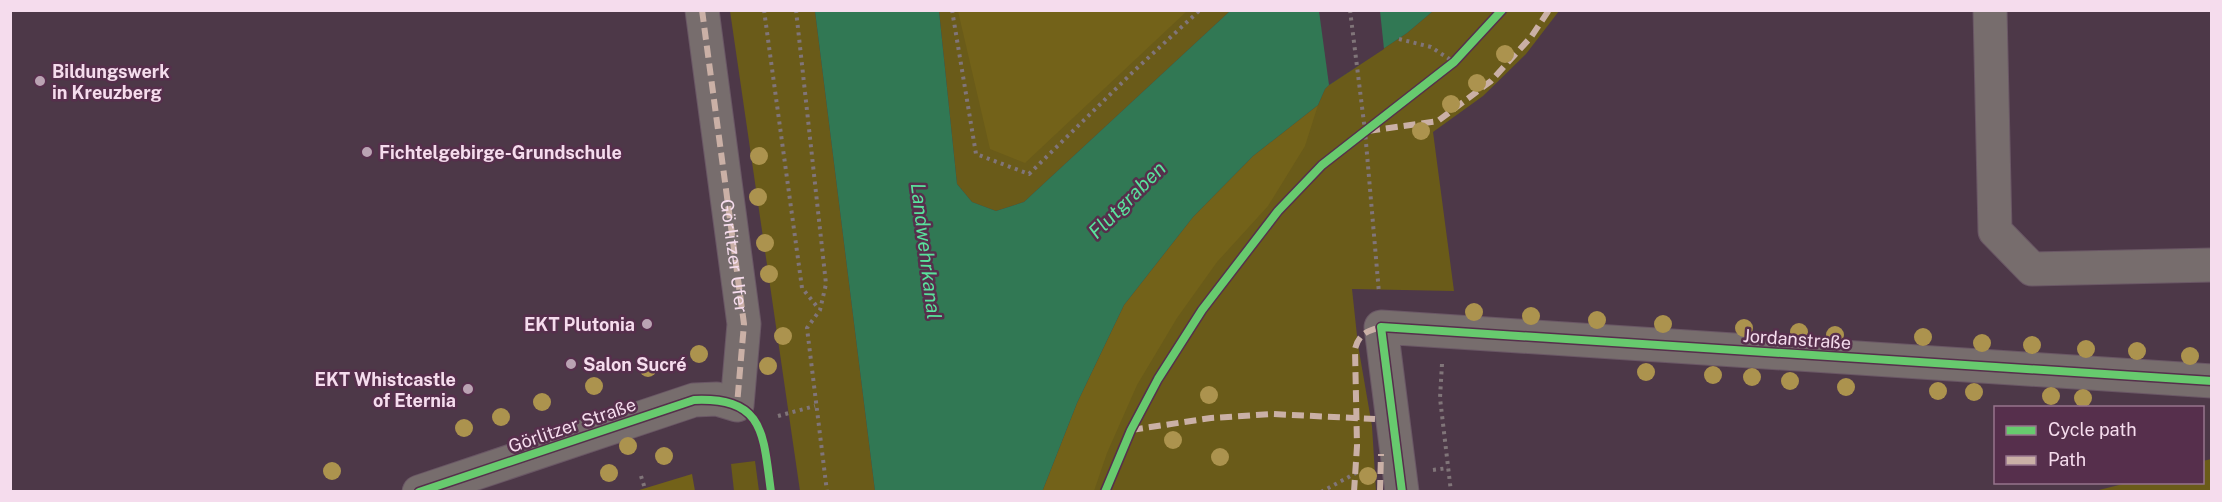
<svg xmlns="http://www.w3.org/2000/svg" width="2222" height="502" viewBox="0 0 2222 502" font-family="'Public Sans',sans-serif">
	<style>
		.green { fill: #6a5b19 }
		.forest { fill: #736219 }
		.water { fill: #317854 }
		.pier { fill: #4d3848 }
		.lines { fill: none; stroke-linecap: round; stroke-linejoin: round }
		.minor-casing { stroke: #6a5765; stroke-width: 35 }
		.path { stroke: #807579; stroke-width: 4; stroke-dasharray: 3 4.5; stroke-linecap: butt }
		.minor { stroke: #776d6d; stroke-width: 33 }
		.quiet { stroke: #cab0a6; stroke-width: 6; stroke-dasharray: 12 6; stroke-linecap: butt }
		.cycleway-casing { stroke: #562f4c; stroke-width: 11 }
		.cycleway { stroke: #67ca6e; stroke-width: 8 }
		.tree { fill: #ac934e }
		.poi-dot { fill: #baa3b3; stroke: #562f4c; stroke-width: 2 }
		.labels { text-anchor: middle; dominant-baseline: central; stroke-width: 5; stroke-linejoin: round; paint-order: stroke }
		.poi-label { font-size: 18px; font-weight: bold; fill: #f5dced; stroke: #562f4c; text-anchor: start }
		.street-label { font-size: 18px; fill: #f5dced; stroke: #562f4c }
		.water-label { font-size: 20px; font-style: italic; fill: #59e29c; stroke: #562f4c }
	</style>
	<rect width="100%" height="100%" fill="#4d3848"/>
	<g class="green">
		<polygon points="730,11 815,11 875,491 800,491"/>
		<polygon points="939,11 1230,11 1024,202 996,211 972,202 957,184"/>
		<polygon points="1433,11 1559,11 1526,54 1483,96 1433,132 1454,291 1352,289 1358,345 1372,426 1376,491 1042,492 1318,105 1325,89 1329,85 1407,33"/>
		<polygon points="2211,459 2211,491 2095,491 2127,483 2202,482 2203,461"/>
		<polygon points="755,461 759,491 734,491 731,464"/>
	</g>
	<g class="forest">
		<polygon points="958,11 958,10 1187,11 1025,163 990,149"/>
		<polygon points="1318,105 1305,146 1268,206 1217,262 1177,318 1137,385 1107,453 1094,491 1042,492 1077,403 1124,305 1193,217 1253,156"/>
		<polygon points="692,474 695,491 636,491"/>
	</g>
	<polygon class="water" points="815,11 939,11 957,184 972,202 996,211 1024,202 1230,11 1433,11 1407,33 1329,85 1325,89 1318,105 1253,156 1193,217 1124,305 1077,403 1042,492 875,491"/>
	<polygon class="pier" points="1319,11 1380,11 1384,49 1329,85"/>
	<g class="lines">
		<g class="minor-casing">
			<g id="minor">
				<polyline points="1990,10 1995,231 2032,269 2212,265"/>
				<polyline points="419,492 694,400 717,399 737,405 744,324 702,10"/>
				<polyline points="1402,492 1381,327 2212,381"/>
			</g>
		</g>
		<g class="path">
			<polyline points="764,10 802,288 819,309"/>
			<polyline points="796,10 826,284 820,310 807,328 827,492"/>
			<polyline points="952,10 976,154 1029,174 1135,70 1200,10"/>
			<polyline points="1350,10 1365,131 1379,293"/>
			<polyline points="1399,39 1431,47 1454,62"/>
			<polyline points="1442,364 1440,398 1451,492"/>
			<polyline points="778,416 815,406"/>
			<polyline points="1433,470 1448,468"/>
			<polyline points="641,476 646,492"/>
			<polyline points="1321,492 1356,473"/>
		</g>
		<use href="#minor" class="minor"/>
		<g class="quiet">
			<path id="s1" d="M 702,10 L 744,324 L 737,405"/>
			<polyline points="1368,131 1438,121 1491,81 1531,37 1549,10"/>
			<polyline points="1131,430 1211,418 1273,414 1375,419"/>
			<path d="M 1354,492 L 1357,446 L 1355,349 C 1359,333 1368,331 1381,327"/>
			<polyline points="1380,492 1381,454"/>
		</g>
		<g class="cycleway-casing">
			<g id="cycleway">
				<path d="M 419,492 L 694,400 C 765,397 763,434 771,492"/>
				<polyline points="1105,492 1131,430 1158,379 1202,310 1278,211 1322,165 1454,62 1502,10"/>
				<polyline points="1402,492 1381,327 2212,381"/>
			</g>
		</g>
		<use href="#cycleway" class="cycleway"/>
	</g>
	<g class="tree">
		<circle cx="1505" cy="54" r="9"/>
		<circle cx="1477" cy="83" r="9"/>
		<circle cx="1451" cy="104" r="9"/>
		<circle cx="1421" cy="131" r="9"/>
		<circle cx="759" cy="156" r="9"/>
		<circle cx="758" cy="197" r="9"/>
		<circle cx="765" cy="243" r="9"/>
		<circle cx="769" cy="274" r="9"/>
		<circle cx="1474" cy="312" r="9"/>
		<circle cx="1531" cy="316" r="9"/>
		<circle cx="1597" cy="320" r="9"/>
		<circle cx="1663" cy="324" r="9"/>
		<circle cx="1744" cy="328" r="9"/>
		<circle cx="1799" cy="332" r="9"/>
		<circle cx="1835" cy="335" r="9"/>
		<circle cx="783" cy="336" r="9"/>
		<circle cx="1923" cy="337" r="9"/>
		<circle cx="1982" cy="343" r="9"/>
		<circle cx="2032" cy="345" r="9"/>
		<circle cx="2086" cy="349" r="9"/>
		<circle cx="2137" cy="351" r="9"/>
		<circle cx="699" cy="354" r="9"/>
		<circle cx="2190" cy="356" r="9"/>
		<circle cx="768" cy="366" r="9"/>
		<circle cx="648" cy="368" r="9"/>
		<circle cx="1646" cy="372" r="9"/>
		<circle cx="1713" cy="375" r="9"/>
		<circle cx="1752" cy="377" r="9"/>
		<circle cx="1790" cy="381" r="9"/>
		<circle cx="594" cy="386" r="9"/>
		<circle cx="1846" cy="387" r="9"/>
		<circle cx="1938" cy="391" r="9"/>
		<circle cx="1974" cy="392" r="9"/>
		<circle cx="1209" cy="395" r="9"/>
		<circle cx="2051" cy="396" r="9"/>
		<circle cx="2083" cy="398" r="9"/>
		<circle cx="542" cy="402" r="9"/>
		<circle cx="501" cy="417" r="9"/>
		<circle cx="464" cy="428" r="9"/>
		<circle cx="1173" cy="440" r="9"/>
		<circle cx="628" cy="446" r="9"/>
		<circle cx="664" cy="456" r="9"/>
		<circle cx="1220" cy="457" r="9"/>
		<circle cx="332" cy="471" r="9"/>
		<circle cx="609" cy="473" r="9"/>
		<circle cx="1368" cy="476" r="9"/>
	</g>
	<g class="poi-dot">
		<circle cx="40" cy="81" r="6"/>
		<circle cx="367" cy="152" r="6"/>
		<circle cx="647" cy="324" r="6"/>
		<circle cx="571" cy="364" r="6"/>
		<circle cx="468" cy="389" r="6"/>
	</g>
	<g class="labels">
		<g class="poi-label">
			<text x="52" y="71">Bildungswerk<tspan x="52" dy="21">in Kreuzberg</tspan></text>
			<text x="379" y="152">Fichtelgebirge-Grundschule</text>
			<text x="635" y="324" text-anchor="end">EKT Plutonia</text>
			<text x="583" y="364">Salon Sucré</text>
			<text x="456" y="379" text-anchor="end">EKT Whistcastle<tspan x="456" dy="21">of Eternia</tspan></text>
		</g>
		<g class="street-label">
			<text stroke="none"><textPath href="#s1" startOffset="248">Görlitzer Ufer</textPath></text>
			<text transform="translate(1797 339) rotate(4)">Jordanstraße</text>
			<text transform="translate(572 425) rotate(-19)">Görlitzer Straße</text>
		</g>
		<g class="water-label">
			<text transform="translate(1127 200) rotate(-45)">Flutgraben</text>
			<text transform="translate(926 251) rotate(83)">Landwehrkanal</text>
		</g>
	</g>
	<rect width="2222" height="502" fill="none" stroke="#f5dced" stroke-width="24"/>
	<rect x="1994" y="406" width="210" height="78" fill="#562f4c" stroke="#96748c" stroke-width="1.5"/>
	<rect x="2006" y="426" width="30" height="9" fill="#67ca6e" stroke="#96748c" stroke-width="1.5"/>
	<text x="2048" y="436" font-size="18" fill="#f5dced">Cycle path</text>
	<rect x="2006" y="456" width="30" height="9" fill="#cab0a6" stroke="#96748c" stroke-width="1.5"/>
	<text x="2048" y="466" font-size="18" fill="#f5dced">Path</text>
</svg>
